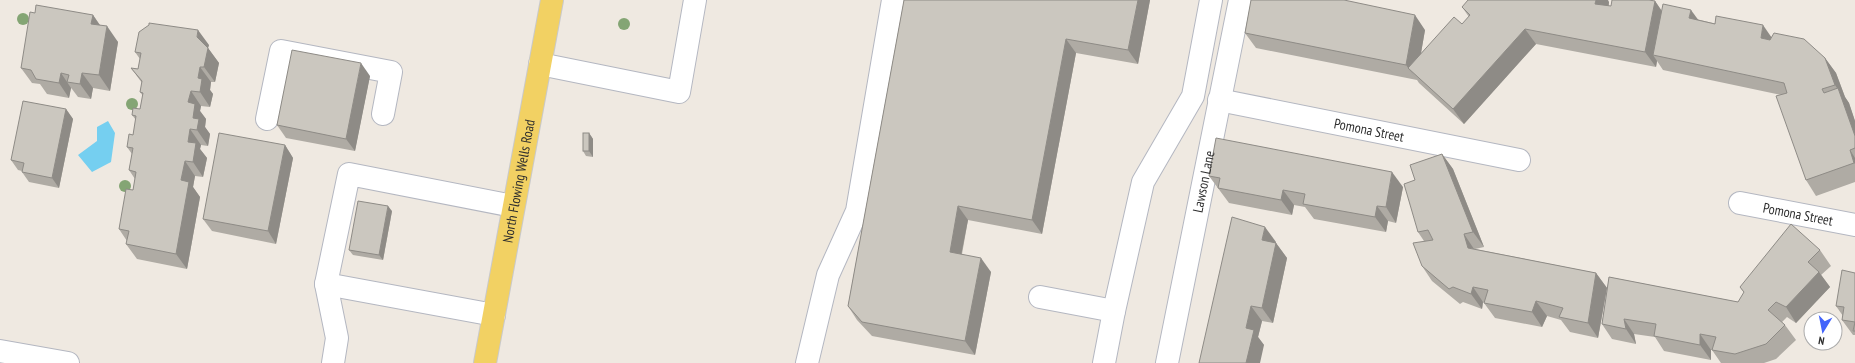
<svg xmlns="http://www.w3.org/2000/svg" width="1855" height="363" viewBox="0 0 1855 363" font-family="'PT Sans Narrow',sans-serif">
	<style>
		.water { fill: #75cff0 }
		.lines { fill: none; stroke-linecap: round; stroke-linejoin: round }
		.minor-casing { stroke: #b4b7c1; stroke-width: 24 }
		.major-casing { stroke: #c9c9c9; stroke-width: 24 }
		.minor { stroke: #fff; stroke-width: 22 }
		.major { stroke: #f2d163; stroke-width: 22 }
		.tree { fill: #84a574 }
		.wall { fill: #afaba4 }
		.shaded-wall { fill: #8e8b86 }
		.building { fill: #cbc7bf; stroke: #8e8b86 }
		.labels { text-anchor: middle; dominant-baseline: central; stroke-width: 3; stroke-linejoin: round; paint-order: stroke }
		.street-label { font-size: 14px; fill: #2e2e2e; stroke: #fff }
	</style>
	<rect width="100%" height="100%" fill="#efe9e1"/>
	<polygon class="water" points="108,121 115,133 111,162 92,172 78,155 97,141 97,127"/>
	<g class="lines">
		<g class="minor-casing">
			<g id="minor">
				<polyline points="540,64 679,92 695,0"/>
				<path id="s1" d="M 1219,100 L 1519,160"/>
				<polyline points="267,119 281,51 391,72 383,114"/>
				<path id="s2" d="M 1740,203 L 1855,225"/>
				<polyline points="326,284 494,315"/>
				<polyline points="1040,297 1114,311"/>
				<polyline points="0,351 68,363"/>
				<polyline points="333,363 337,338 326,284 349,174 513,206"/>
				<polyline points="807,363 828,275 857,211 893,0"/>
				<polyline points="1104,363 1114,311 1143,182 1193,96 1211,0"/>
				<path id="s3" d="M 1167,363 L 1240,0"/>
			</g>
		</g>
		<g class="major-casing">
			<g id="major">
				<path id="s4" d="M 485,363 L 552,0"/>
			</g>
		</g>
		<use href="#minor" class="minor"/>
		<use href="#major" class="major"/>
	</g>
	<g class="tree">
		<circle cx="23" cy="19" r="6"/>
		<circle cx="624" cy="24" r="6"/>
		<circle cx="132" cy="104" r="6"/>
		<circle cx="125" cy="186" r="6"/>
	</g>
	<g class="wall">
		<polygon points="904,0 1150,0 1138,64 1076,53 1042,234 968,220 962,254 991,272 975,355 872,336 857,320 848,306"/>
		<polygon points="1655,1 1662,11 1772,37 1825,58 1836,73 1845,97 1849,103 1855,121 1855,182 1816,196 1806,180 1781,95 1663,70 1657,61 1656,67 1536,44 1464,124 1419,83 1417,80 1256,48 1245,33 1425,30 1421,53 1462,24 1469,17 1462,7 1609,2 1609,6 1611,6"/>
		<polygon points="35,13 93,15 100,25 118,42 110,91 93,88 91,99 78,97 72,89 71,88 69,98 47,94 40,84 32,83 21,68"/>
		<polygon points="209,45 208,48 219,63 215,82 211,82 210,90 213,94 210,107 201,106 200,111 206,119 205,127 210,134 208,146 201,145 200,149 207,158 203,177 195,176 193,187 200,197 187,269 137,259 126,244 127,241 119,229 133,190 135,179 129,170 132,154 127,147 133,135 136,120 132,115 140,109 143,96 140,92 142,83 131,68 138,69 140,59 135,52"/>
		<polygon points="370,76 355,151 286,138 277,125"/>
		<polygon points="66,109 73,119 59,188 29,182 22,172 22,171 18,170 11,160"/>
		<polygon points="589,133 593,139 593,157 586,156 583,151"/>
		<polygon points="285,145 293,158 276,244 212,231 203,219"/>
		<polygon points="1442,154 1453,169 1484,247 1475,249 1596,273 1607,288 1598,338 1570,332 1561,320 1547,316 1542,327 1495,318 1484,303 1483,302 1482,309 1463,302 1460,304 1432,281 1422,266 1424,241 1418,232 1415,180"/>
		<polygon points="1209,176 1403,187 1396,223 1388,221 1386,232 1314,219 1305,207 1294,205 1292,215 1229,203"/>
		<polygon points="392,211 383,260 353,255 349,250"/>
		<polygon points="1276,242 1276,243 1287,258 1273,323 1262,321 1258,337 1264,345 1199,363"/>
		<polygon points="1820,250 1831,266 1821,275 1830,287 1796,323 1787,317 1782,322 1785,325 1796,340 1776,359 1764,363 1721,363 1712,350 1711,350 1711,360 1664,351 1655,337 1634,334 1636,344 1612,339 1602,324 1609,277 1738,302 1744,293 1740,287"/>
		<polygon points="1855,273 1855,335 1853,335 1842,320 1843,316 1836,306"/>
	</g>
	<g class="shaded-wall">
		<polygon points="1138,0 1150,0 1138,64 1128,50"/>
		<polygon points="1596,0 1608,0 1609,2 1606,19 1595,4"/>
		<polygon points="1655,1 1665,16 1653,55 1657,61 1656,67 1645,52"/>
		<polygon points="1691,10 1702,25 1689,18"/>
		<polygon points="93,15 103,30 91,24"/>
		<polygon points="1415,15 1425,30 1417,76 1408,68 1417,80 1406,65"/>
		<polygon points="1763,25 1774,41 1761,38"/>
		<polygon points="107,26 118,42 110,91 99,75"/>
		<polygon points="1525,29 1536,44 1464,124 1453,109"/>
		<polygon points="198,30 209,45 208,48 219,63 215,82 204,67 197,37"/>
		<polygon points="1066,39 1076,53 1042,234 1032,220"/>
		<polygon points="1825,58 1836,73 1845,97 1849,103 1855,121 1855,136 1839,91 1835,85"/>
		<polygon points="361,63 370,76 355,151 346,139"/>
		<polygon points="200,67 211,82 210,90 213,94 210,107 200,92 198,78"/>
		<polygon points="61,73 71,88 69,98 59,83"/>
		<polygon points="82,73 93,88 91,99 80,84"/>
		<polygon points="191,91 201,106 200,111 206,119 205,127 210,134 208,146 197,130 193,118 188,102"/>
		<polygon points="66,109 73,119 59,188 52,178"/>
		<polygon points="190,129 201,145 200,149 207,158 203,177 193,162 188,142"/>
		<polygon points="589,133 593,139 593,157 589,151"/>
		<polygon points="285,145 293,158 276,244 268,231"/>
		<polygon points="1850,150 1855,158 1855,164 1854,163"/>
		<polygon points="1442,154 1453,169 1484,247 1473,232"/>
		<polygon points="185,161 195,176 193,187 200,197 187,269 176,254 181,180"/>
		<polygon points="1392,172 1403,187 1396,223 1386,207"/>
		<polygon points="1283,190 1294,205 1292,215 1281,200"/>
		<polygon points="388,206 392,211 383,260 379,255"/>
		<polygon points="958,206 968,220 959,266 950,252"/>
		<polygon points="1377,206 1388,221 1386,232 1375,217"/>
		<polygon points="1265,227 1276,242 1273,255 1262,240"/>
		<polygon points="1464,234 1474,249 1468,248"/>
		<polygon points="1276,243 1287,258 1273,323 1262,308"/>
		<polygon points="981,258 991,272 975,355 965,341"/>
		<polygon points="1819,272 1830,287 1796,323 1786,307"/>
		<polygon points="1596,273 1607,288 1598,338 1588,323"/>
		<polygon points="1473,287 1483,302 1482,309 1471,294"/>
		<polygon points="1536,301 1547,316 1542,327 1532,312"/>
		<polygon points="1251,306 1262,321 1258,337 1264,345 1260,363 1246,363 1246,328"/>
		<polygon points="1624,319 1634,334 1636,344 1626,329"/>
		<polygon points="1700,334 1711,350 1711,360 1700,345"/>
	</g>
	<g class="building">
		<polygon points="904,0 1138,0 1128,50 1066,39 1032,220 958,206 950,252 981,258 965,341 862,322 848,306"/>
		<polygon points="1251,0 1344,0 1415,15 1406,65 1245,33"/>
		<polygon points="1468,0 1596,0 1595,4 1611,6 1612,0 1649,0 1655,1 1645,52 1525,29 1453,109 1408,68 1454,17 1462,24 1470,15 1462,7"/>
		<polygon points="1663,4 1691,10 1689,18 1715,24 1716,16 1763,25 1761,38 1770,40 1774,33 1804,39 1825,58 1835,85 1822,89 1824,93 1838,88 1855,136 1855,148 1850,150 1854,163 1806,180 1776,96 1787,93 1784,83 1653,55"/>
		<polygon points="36,5 93,15 91,24 107,26 99,75 82,73 80,84 67,82 69,75 61,73 59,83 36,79 31,70 21,68 30,12 35,13"/>
		<polygon points="149,23 198,30 197,37 208,48 204,67 200,67 198,78 202,79 200,92 191,91 188,102 195,104 193,118 199,119 197,130 190,129 188,142 196,143 193,162 185,161 181,180 189,182 176,254 126,244 129,231 119,229 126,189 133,190 136,172 129,170 133,148 127,147 129,134 133,135 136,116 132,115 133,108 140,109 143,93 140,92 142,81 131,68 138,69 141,53 135,52 139,32 149,25"/>
		<polygon points="292,50 361,63 346,139 277,125"/>
		<polygon points="23,101 66,109 52,178 22,172 24,163 11,160"/>
		<polygon points="219,133 285,145 268,231 203,219"/>
		<rect x="583" y="133" width="6" height="18"/>
		<polygon points="1216,138 1392,172 1386,207 1377,206 1375,217 1303,204 1305,194 1283,190 1281,200 1218,188 1220,178 1209,176"/>
		<polygon points="1442,154 1473,232 1464,234 1468,248 1596,273 1588,323 1559,317 1563,308 1536,301 1532,312 1484,303 1488,290 1473,287 1471,294 1453,287 1449,289 1422,266 1413,243 1433,240 1428,230 1418,232 1404,184 1415,180 1410,165"/>
		<polygon points="358,201 388,206 379,255 349,250"/>
		<polygon points="1232,217 1265,227 1262,240 1276,243 1262,308 1251,306 1246,328 1254,330 1246,363 1199,363"/>
		<polygon points="1791,224 1820,250 1808,262 1819,272 1786,307 1776,302 1768,310 1785,325 1766,344 1735,354 1712,350 1716,337 1700,334 1700,345 1654,336 1656,324 1624,319 1626,329 1602,324 1609,277 1738,302 1744,292 1740,287"/>
		<polygon points="1842,270 1855,273 1855,331 1853,331 1855,322 1842,320 1844,307 1836,306"/>
	</g>
	<g class="labels">
		<g class="street-label">
			<text stroke="none"><textPath href="#s1" startOffset="153">Pomona Street</textPath></text>
			<text stroke="none"><textPath href="#s4" startOffset="185">North Flowing Wells Road</textPath></text>
			<text stroke="none"><textPath href="#s3" startOffset="185">Lawson Lane</textPath></text>
			<text stroke="none"><textPath href="#s2" startOffset="59">Pomona Street</textPath></text>
		</g>
	</g>
	<g transform="translate(1823 331) rotate(190)"><circle r="19" fill="#ffffff" stroke="#ababab"/>
	<path d="M0-3L7 15L0 10L-7 15Z" fill="#4264fb"/>
	<text y="-6" font-size="11" font-weight="bold" text-anchor="middle" fill="#2e2e2e">N</text>
	</g>
</svg>
